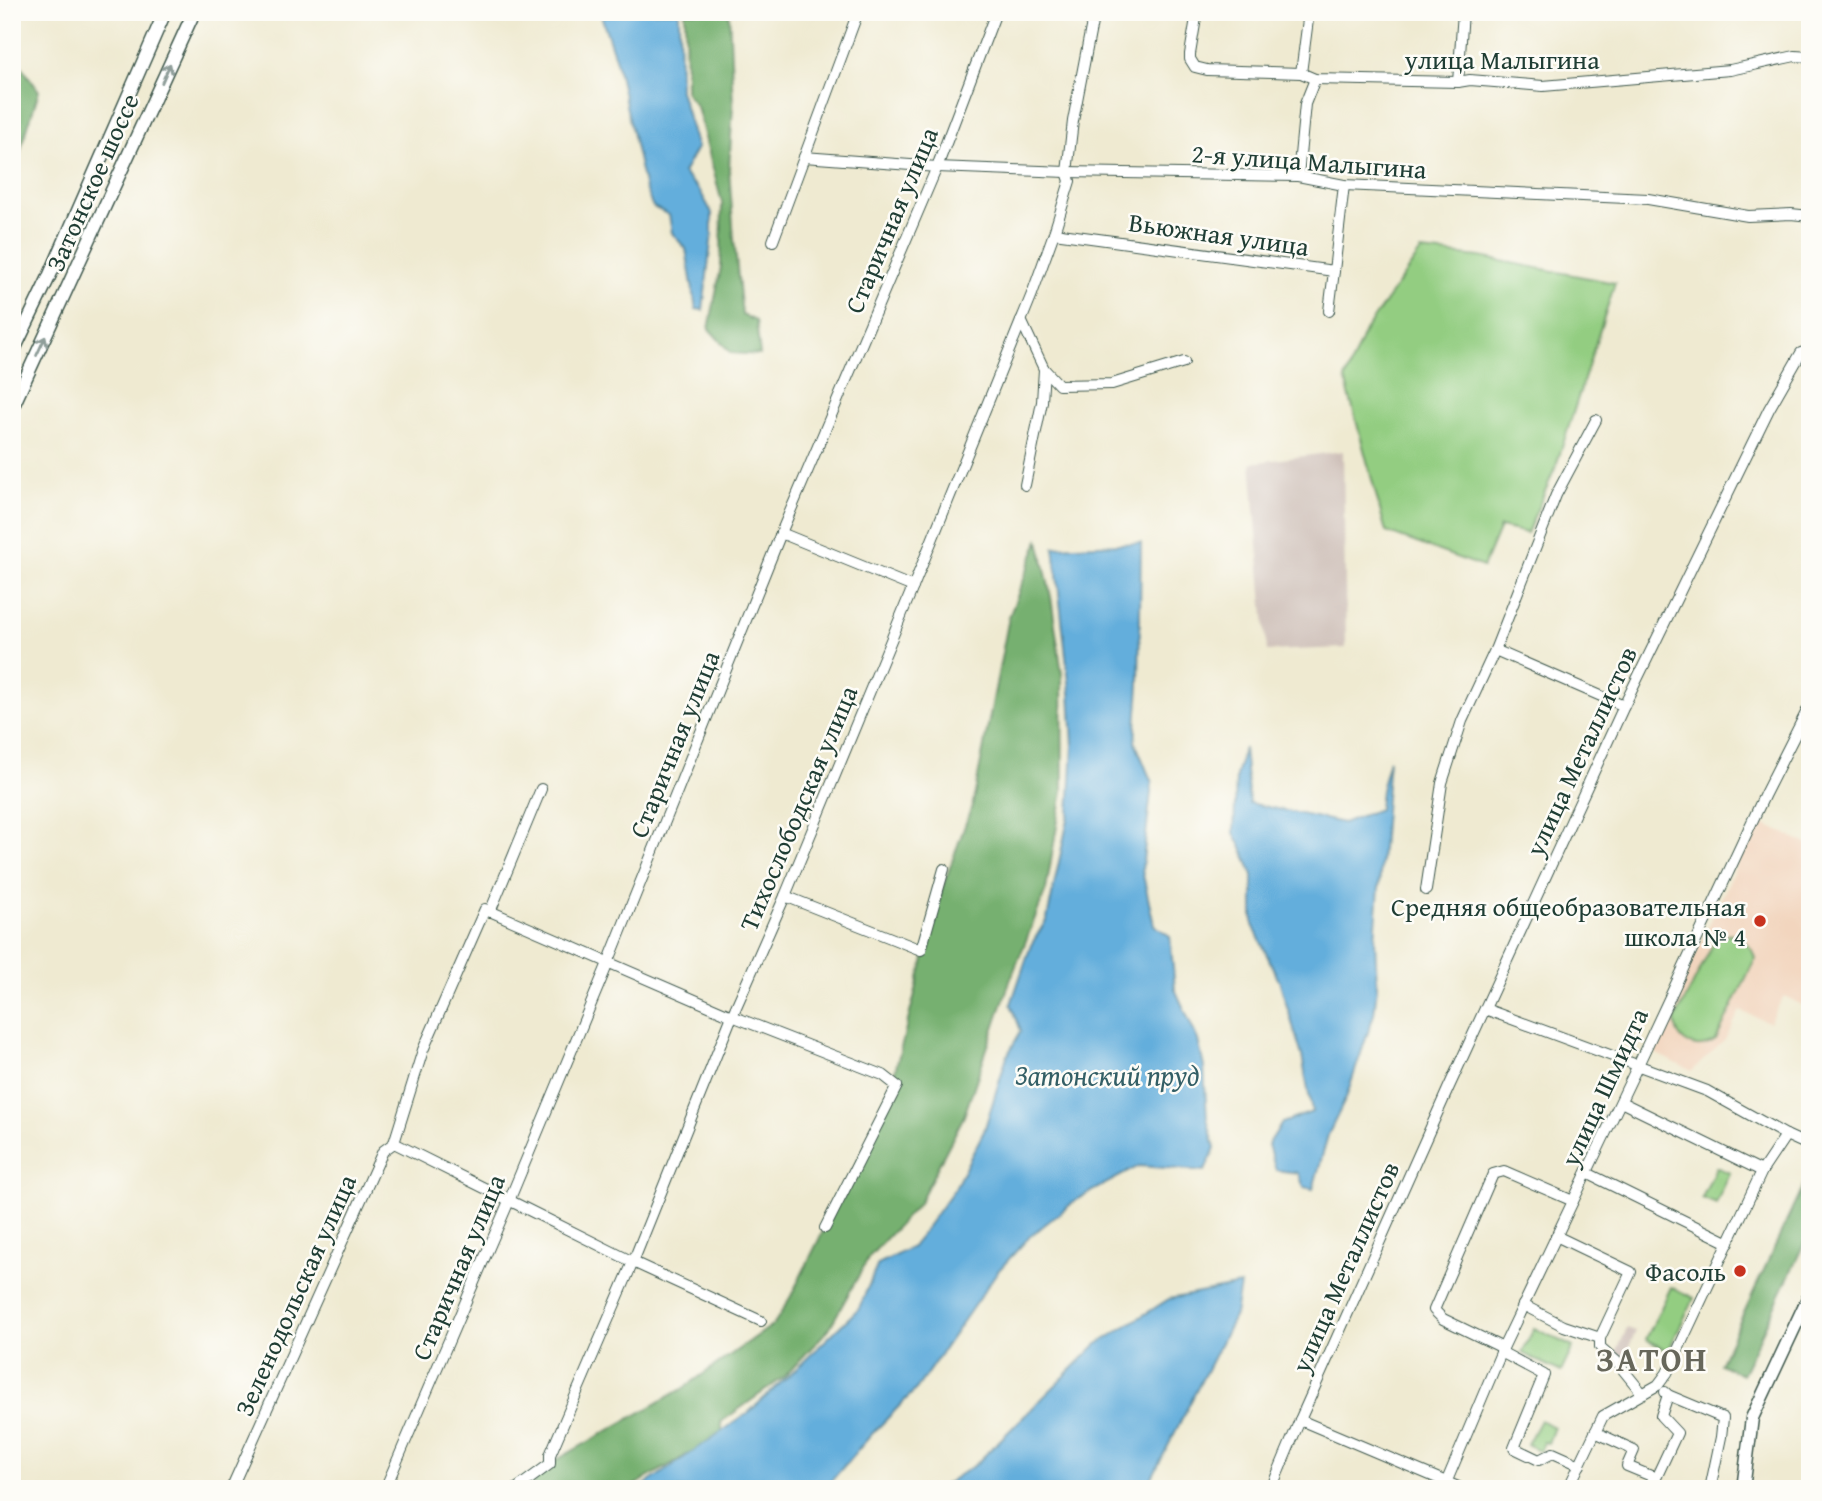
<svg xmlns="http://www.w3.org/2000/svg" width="1822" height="1501" viewBox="0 0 1822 1501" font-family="'Gentium Book Plus',serif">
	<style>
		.built { fill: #f2d5be }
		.industrial { fill: #cfc1ba }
		.green { fill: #93cd81; stroke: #59855a; stroke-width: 2 }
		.forest { fill: #76b06f; stroke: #4a7652; stroke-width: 2 }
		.water { fill: #63aedc; stroke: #417688; stroke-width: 2 }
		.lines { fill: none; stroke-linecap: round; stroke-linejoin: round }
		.minor-casing { stroke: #3e574c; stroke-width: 12 }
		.major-casing { stroke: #3e574c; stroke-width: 15 }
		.minor { stroke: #fff; stroke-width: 10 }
		.major { stroke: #fff; stroke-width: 12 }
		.oneway { stroke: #8f9e9a }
		.poi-dot { fill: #c8321e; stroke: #fdfcf7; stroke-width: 2.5 }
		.labels { text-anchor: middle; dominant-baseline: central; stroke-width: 5; stroke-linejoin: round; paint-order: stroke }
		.street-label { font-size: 26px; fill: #1f3d34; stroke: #fdfcf7 }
		.poi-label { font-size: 26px; fill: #1f3d34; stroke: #fdfcf7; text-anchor: end }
		.water-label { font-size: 28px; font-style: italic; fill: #335f66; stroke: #fdfcf7 }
		.district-label { font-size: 33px; font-weight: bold; letter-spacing: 2px; fill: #67675b; stroke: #fdfcf7 }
	</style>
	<rect width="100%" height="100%" fill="#fdfcf7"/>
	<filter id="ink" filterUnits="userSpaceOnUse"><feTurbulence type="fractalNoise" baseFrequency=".0143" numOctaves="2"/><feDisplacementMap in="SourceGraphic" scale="14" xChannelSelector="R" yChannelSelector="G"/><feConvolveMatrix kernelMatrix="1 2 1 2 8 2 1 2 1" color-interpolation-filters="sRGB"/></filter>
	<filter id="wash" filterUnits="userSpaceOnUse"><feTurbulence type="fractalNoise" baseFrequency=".00686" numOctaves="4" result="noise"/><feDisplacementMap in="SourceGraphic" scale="28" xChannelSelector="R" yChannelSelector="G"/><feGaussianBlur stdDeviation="1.57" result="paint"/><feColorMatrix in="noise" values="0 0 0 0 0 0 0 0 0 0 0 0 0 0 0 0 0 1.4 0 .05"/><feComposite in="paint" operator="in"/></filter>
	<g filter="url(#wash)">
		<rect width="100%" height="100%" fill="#efead1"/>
		<polygon class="built" points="1757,821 1810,845 1810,1009 1784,996 1769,1022 1740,1011 1725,1040 1692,1071 1651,1051"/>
		<g class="industrial">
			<polygon points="1343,451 1346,648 1267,651 1251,463"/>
			<polygon points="1627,1328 1636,1331 1623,1360 1615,1356"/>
		</g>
		<g class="green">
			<polygon points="1421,251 1480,257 1615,283 1556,466 1527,533 1500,527 1483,567 1386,532 1345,379 1365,331"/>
			<path d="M 1731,934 C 1743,939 1753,946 1755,959 L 1716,1040 C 1697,1053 1676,1044 1675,1020 L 1715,940 L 1718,937 Z"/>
			<polygon points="1716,1167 1730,1173 1716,1204 1702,1198"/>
			<polygon points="1671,1287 1694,1298 1668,1351 1646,1339"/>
			<polygon points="1534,1328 1573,1347 1561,1372 1522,1353"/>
			<polygon points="1540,1420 1554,1427 1548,1443 1544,1442 1540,1451 1527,1444"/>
		</g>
		<g class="forest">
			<polygon points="685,12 729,12 733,105 729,169 734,239 742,315 756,321 760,355 731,353 709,329 721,267 722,203 697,107 686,93"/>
			<polygon points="12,53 39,91 12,177"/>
			<polygon points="1039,540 1051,597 1062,674 1063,791 1046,890 1010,981 964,1116 919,1203 869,1257 829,1329 784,1377 721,1422 723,1434 628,1489 524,1489 534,1483 544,1467 682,1389 774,1324 791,1296 887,1102 942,889 973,803 1009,617"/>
			<polygon points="1804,1184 1810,1188 1810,1231 1742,1375 1720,1364"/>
		</g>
		<g class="water">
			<polygon points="600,12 679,12 680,90 697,148 683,173 700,191 712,213 712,233 703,310 696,309 686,249 672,233 669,215 653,207 645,189 616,61"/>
			<polygon points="1141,543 1139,685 1135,742 1152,783 1142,870 1154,925 1170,936 1175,989 1198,1040 1204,1067 1207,1119 1215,1148 1205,1171 1139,1166 1079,1198 1030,1236 997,1272 917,1388 871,1435 831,1481 826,1489 639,1489 748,1413 796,1369 859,1308 878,1264 912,1247 955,1188 984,1131 1007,1056 1021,1031 1011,1004 1031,945 1047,919 1069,814 1073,746 1070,692 1054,547"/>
			<polygon points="1244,748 1249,803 1343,823 1379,809 1381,790 1389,759 1375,939 1377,987 1374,1014 1346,1098 1328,1135 1313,1189 1304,1187 1298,1173 1276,1170 1268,1145 1282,1123 1312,1112 1302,1056 1280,983 1253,925 1253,875 1242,848 1234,833 1236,776"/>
			<polygon points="1240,1285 1235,1315 1146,1489 938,1489 976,1464 1096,1345 1169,1299"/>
		</g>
	</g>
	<g filter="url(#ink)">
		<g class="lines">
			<g class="minor-casing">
				<g id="minor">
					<polyline points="1197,12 1190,54 1190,59 1195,67 1207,70 1301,73 1315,79 1458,82 1470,80 1543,86 1730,70 1795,56 1810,57"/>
					<polyline points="1301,73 1309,12"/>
					<polyline points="1458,82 1463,12"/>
					<polyline points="804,157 937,167 1067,172 1298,176 1344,185 1648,199 1748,216 1791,214 1810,216"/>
					<polyline points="1298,176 1305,104 1315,79"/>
					<polyline points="1054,233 1334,271 1344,185"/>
					<polyline points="773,241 858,12"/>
					<polyline points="1329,311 1334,271"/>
					<polyline points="1021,320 1044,369 1042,402 1025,485"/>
					<polyline points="1044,369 1059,385 1112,384 1184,362"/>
					<polyline points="781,533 913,587"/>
					<polyline points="1495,650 1624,706"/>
					<polyline points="1426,890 1442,783 1462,721 1495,650 1556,495 1596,420"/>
					<polyline points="785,896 921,950 944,869"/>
					<polyline points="490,912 541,789"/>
					<polyline points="1485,1009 1707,1091 1786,1135 1810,1146"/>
					<polyline points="394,1143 423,1050 485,909 732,1016 883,1075 897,1086 825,1228"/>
					<polyline points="1762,1171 1786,1135"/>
					<polyline points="1587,1173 1729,1243"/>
					<polyline points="1523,1305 1564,1326 1600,1338 1631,1272 1556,1236"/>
					<polyline points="1600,1338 1600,1347 1616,1361 1642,1393"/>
					<polyline points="1503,1348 1443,1319 1434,1310 1493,1174 1504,1171 1573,1201"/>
					<polyline points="1501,1352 1544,1375 1514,1448 1539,1460 1553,1453 1580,1465"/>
					<polyline points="1665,1392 1668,1395 1723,1418 1721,1437 1710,1489"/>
					<polyline points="1300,1420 1463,1489"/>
					<polyline points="1595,1432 1634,1450 1627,1466 1656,1478 1677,1433 1661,1416 1668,1395"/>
					<polyline points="231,1489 383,1151 394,1143 633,1262 761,1321"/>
					<polyline points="385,1489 509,1201 608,963 781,533 937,167 996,12"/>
					<polyline points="516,1489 550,1464 550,1455 633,1262 732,1016 785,896 913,587 1032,294 1054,233 1070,181 1067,172 1073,121 1094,12"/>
					<polyline points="1271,1489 1300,1420 1448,1089 1624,706 1769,409 1801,353 1810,350"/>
					<polyline points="1442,1489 1446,1483 1503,1348 1638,1065 1765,794 1810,705"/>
					<polyline points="1568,1489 1603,1416 1658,1385 1667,1373 1762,1171 1621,1102"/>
				</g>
			</g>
			<g class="major-casing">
				<g id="major">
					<polyline points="12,354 49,277 165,12"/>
					<polyline points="12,408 194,12"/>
					<polyline points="1743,1489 1752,1418 1810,1294"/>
				</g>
			</g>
			<use href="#minor" class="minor"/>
			<use href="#major" class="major"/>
		</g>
		<defs><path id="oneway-shaft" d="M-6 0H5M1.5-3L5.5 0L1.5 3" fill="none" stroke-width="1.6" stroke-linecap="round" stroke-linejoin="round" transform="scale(1.75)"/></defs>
		<g class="oneway">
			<use href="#oneway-shaft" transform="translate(166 73) rotate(-66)"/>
			<use href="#oneway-shaft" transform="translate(41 346) rotate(-65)"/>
		</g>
	</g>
	<g class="poi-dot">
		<circle cx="1760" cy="921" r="7"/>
		<circle cx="1740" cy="1271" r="7"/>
	</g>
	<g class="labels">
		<g class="street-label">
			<text x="1502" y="59">улица Малыгина</text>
			<text transform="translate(1309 161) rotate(4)">2-я улица Малыгина</text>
			<text transform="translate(92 182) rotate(-66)">Затонское шоссе</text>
			<text transform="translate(891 220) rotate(-67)">Старичная улица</text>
			<text transform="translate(1219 234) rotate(8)">Вьюжная улица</text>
			<text transform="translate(674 744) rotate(-68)">Старичная улица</text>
			<text transform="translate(1581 751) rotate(-65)">улица Металлистов</text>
			<text transform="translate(798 808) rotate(-67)">Тихослободская улица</text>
			<text transform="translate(1604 1087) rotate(-65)">улица Шмидта</text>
			<text transform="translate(458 1267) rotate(-67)">Старичная улица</text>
			<text transform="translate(1345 1267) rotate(-66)">улица Металлистов</text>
			<text transform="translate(295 1295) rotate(-66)">Зеленодольская улица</text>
		</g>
		<g class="poi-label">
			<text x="1746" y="906">Средняя общеобразовательная<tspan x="1746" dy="30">школа № 4</tspan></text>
			<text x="1726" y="1271">Фасоль</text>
		</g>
		<g class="water-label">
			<text x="1107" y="1074">Затонский пруд</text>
		</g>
		<g class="district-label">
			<text x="1652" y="1359">ЗАТОН</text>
		</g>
	</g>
	<rect width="1822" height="1501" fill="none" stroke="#fdfcf7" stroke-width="42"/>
</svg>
